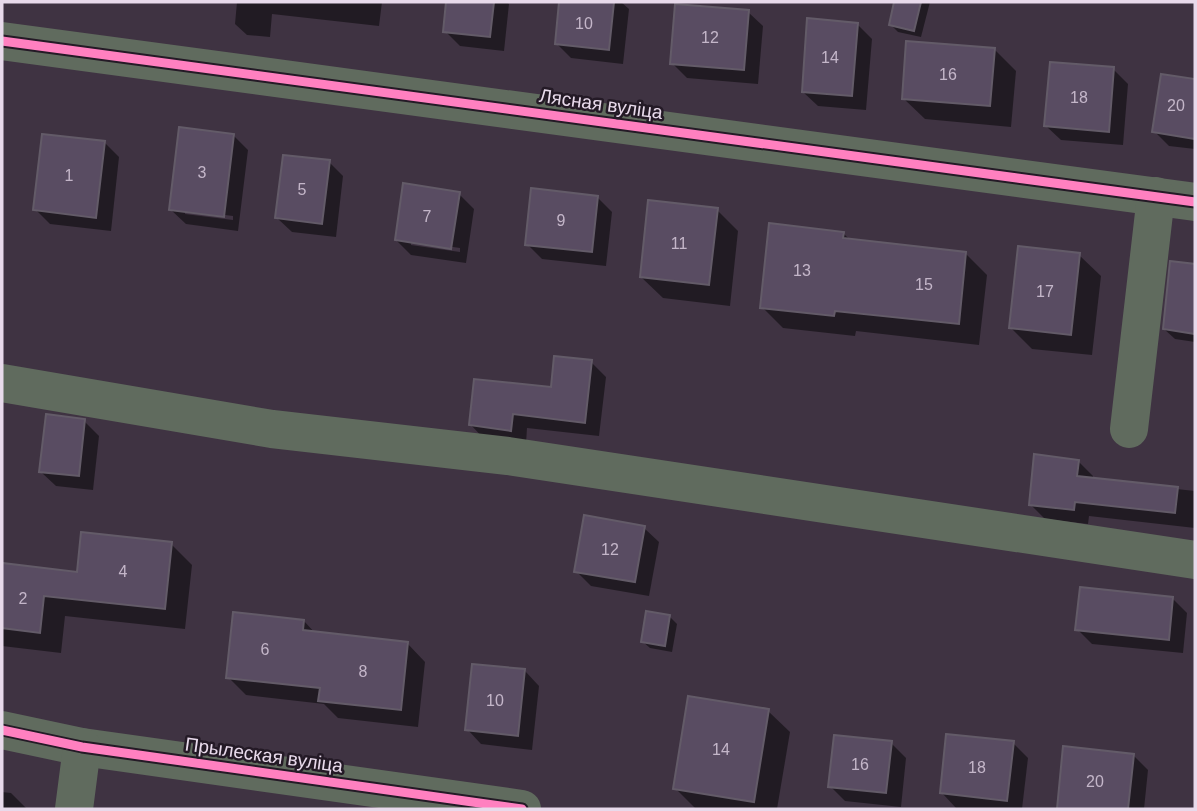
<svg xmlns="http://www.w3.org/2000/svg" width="1197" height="811" viewBox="0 0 1197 811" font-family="Helvetica,sans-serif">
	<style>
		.shadow { fill: #0007; fill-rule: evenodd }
		.building { fill: #594c62; stroke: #635b68; stroke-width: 2 }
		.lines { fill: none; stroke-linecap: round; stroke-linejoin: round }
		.minor { stroke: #606b5e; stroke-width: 38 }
		.cycleway-casing { stroke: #241a26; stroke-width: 13 }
		.cycleway { stroke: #ff80c0; stroke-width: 9 }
		.labels { text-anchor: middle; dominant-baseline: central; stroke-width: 5; stroke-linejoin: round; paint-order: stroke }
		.number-label { font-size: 16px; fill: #c4b6c9 }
		.street-label { font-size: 19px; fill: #e8daeb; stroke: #241a26 }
	</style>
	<rect width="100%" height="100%" fill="#3f3342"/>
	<g class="shadow">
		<polygon points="237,2 382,2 379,26 272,14 270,37 247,35 235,24"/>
		<polygon points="448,2 507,2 509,4 504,51 460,46 445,31"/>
		<polygon points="561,2 621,2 629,9 623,64 571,58 556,43"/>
		<polygon points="895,2 930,2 921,37 898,32 890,24"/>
		<polygon points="748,12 763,26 758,84 687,78 672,63"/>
		<polygon points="857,24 872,39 866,110 818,106 803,92"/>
		<polygon points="995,50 1016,71 1011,127 925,119 903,98"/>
		<polygon points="1113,69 1128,84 1123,145 1061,140 1046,126"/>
		<polygon points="1163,76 1195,81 1195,149 1169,146 1154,131"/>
		<path d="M 233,135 L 248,150 L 238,231 L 186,224 L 171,210 ZM 185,210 L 233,216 L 233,220 L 185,214 Z"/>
		<polygon points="105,143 119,157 111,231 50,224 35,209"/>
		<polygon points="329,162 343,176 336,237 292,232 277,218"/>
		<path d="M 459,194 L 474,209 L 466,263 L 411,255 L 396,240 ZM 411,241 L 460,248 L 460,252 L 411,245 Z"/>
		<polygon points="597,197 612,212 606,266 542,259 527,244"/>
		<polygon points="717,210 738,231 730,306 663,298 641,277"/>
		<polygon points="843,233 851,241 966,254 987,275 979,345 856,331 855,336 783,328 762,307"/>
		<polygon points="1079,255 1101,276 1092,355 1032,349 1011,328"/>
		<polygon points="1172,263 1195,266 1195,342 1175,339 1164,329"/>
		<polygon points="591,362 606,377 599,436 527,428 526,444 485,440 471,425 553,389"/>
		<polygon points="84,421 99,436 93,490 56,486 41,472"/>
		<polygon points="1078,461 1093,476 1093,480 1195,491 1195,528 1089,516 1088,524 1045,519 1031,505"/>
		<polygon points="644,528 659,542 649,596 591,586 576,571"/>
		<polygon points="171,544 192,565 185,629 65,616 61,653 2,646 2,565 78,574"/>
		<polygon points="1172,598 1187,613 1183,653 1092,644 1077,629"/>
		<polygon points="670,617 677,624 672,652 650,648 642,641"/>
		<polygon points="304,621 315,633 407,643 425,662 418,727 338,718 324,704 246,695 228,677"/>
		<polygon points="525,671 539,686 532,750 481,744 467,729"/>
		<polygon points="768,711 790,732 777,809 696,809 675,788"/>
		<polygon points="891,743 906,758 901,807 845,801 830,786"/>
		<polygon points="1013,743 1028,758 1022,809 956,808 942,793"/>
		<polygon points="1133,755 1148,770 1144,809 1059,807"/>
		<polygon points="2,792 11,793 27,809 2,809"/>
	</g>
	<g class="building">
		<polygon points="446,2 494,2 490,37 443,32"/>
		<polygon points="559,2 614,2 609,50 555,44"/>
		<polygon points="894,2 921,2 914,31 889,25"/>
		<polygon points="675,4 749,10 744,70 670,64"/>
		<polygon points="807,18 858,23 852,96 802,92"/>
		<polygon points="906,41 995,48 990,106 902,99"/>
		<polygon points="1050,62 1114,67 1109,132 1044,126"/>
		<polygon points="1161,74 1195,79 1195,139 1152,132"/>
		<polygon points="179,127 234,134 224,217 169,210"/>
		<polygon points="42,134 105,141 96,218 33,210"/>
		<polygon points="283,155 330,160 322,224 275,218"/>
		<polygon points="403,183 460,192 451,249 395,240"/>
		<polygon points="531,188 598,196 592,252 525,245"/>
		<polygon points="648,200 718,208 709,285 640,277"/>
		<polygon points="769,223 844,232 843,238 966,252 959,324 835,311 834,316 760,308"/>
		<polygon points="1018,246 1080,253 1071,335 1009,328"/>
		<polygon points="1170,261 1195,264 1195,334 1163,329"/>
		<polygon points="554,356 592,360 585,423 513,414 511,431 469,425 474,379 551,387"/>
		<polygon points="46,414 85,419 79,476 39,472"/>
		<polygon points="1034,454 1079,460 1077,476 1178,487 1175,513 1075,502 1074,510 1029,505"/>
		<polygon points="584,515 645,526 635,582 574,572"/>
		<polygon points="81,532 172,542 165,609 44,596 40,633 2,628 2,563 77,572"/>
		<polygon points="1080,587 1173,597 1169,640 1075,630"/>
		<polygon points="646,611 670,615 665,646 641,642"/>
		<polygon points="233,612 304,620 303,630 408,642 401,710 318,701 320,688 226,678"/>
		<polygon points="472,664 525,669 518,736 465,730"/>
		<polygon points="688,696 769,709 754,802 673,789"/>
		<polygon points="946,734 1014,741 1007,801 940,793"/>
		<polygon points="834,735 892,741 886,793 828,787"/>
		<polygon points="1063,746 1134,754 1128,809 1057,809"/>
	</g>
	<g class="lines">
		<g class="minor">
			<polyline points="2,41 1195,202"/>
			<polyline points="2,383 272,429 508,456 1195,560"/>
			<polyline points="1129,429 1156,196"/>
			<polyline points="2,730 82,747 522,809"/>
			<polyline points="74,809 82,747"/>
		</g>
		<g class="cycleway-casing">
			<g id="cycleway">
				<polyline points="2,41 1195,202"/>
				<polyline points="2,730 82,747 522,809"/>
			</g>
		</g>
		<use href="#cycleway" class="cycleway"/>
	</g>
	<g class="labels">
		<g class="number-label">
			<text x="584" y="23">10</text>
			<text x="710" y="37">12</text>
			<text x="830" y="57">14</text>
			<text x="948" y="74">16</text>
			<text x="1079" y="97">18</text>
			<text x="1176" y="105">20</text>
			<text x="202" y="172">3</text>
			<text x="69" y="175">1</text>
			<text x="302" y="189">5</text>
			<text x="427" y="216">7</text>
			<text x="561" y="220">9</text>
			<text x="679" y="243">11</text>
			<text x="802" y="270">13</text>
			<text x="924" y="284">15</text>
			<text x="1045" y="291">17</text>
			<text x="610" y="549">12</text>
			<text x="123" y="571">4</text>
			<text x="23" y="598">2</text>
			<text x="265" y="649">6</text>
			<text x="363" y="671">8</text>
			<text x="495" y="700">10</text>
			<text x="721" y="749">14</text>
			<text x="860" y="764">16</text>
			<text x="977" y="767">18</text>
			<text x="1095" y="781">20</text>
		</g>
		<g class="street-label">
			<text transform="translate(601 104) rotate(8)">Лясная вуліца</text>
			<text transform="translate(264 755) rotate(8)">Прылеская вуліца</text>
		</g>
	</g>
	<rect width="1197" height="811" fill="none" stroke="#e8daeb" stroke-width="7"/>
</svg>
